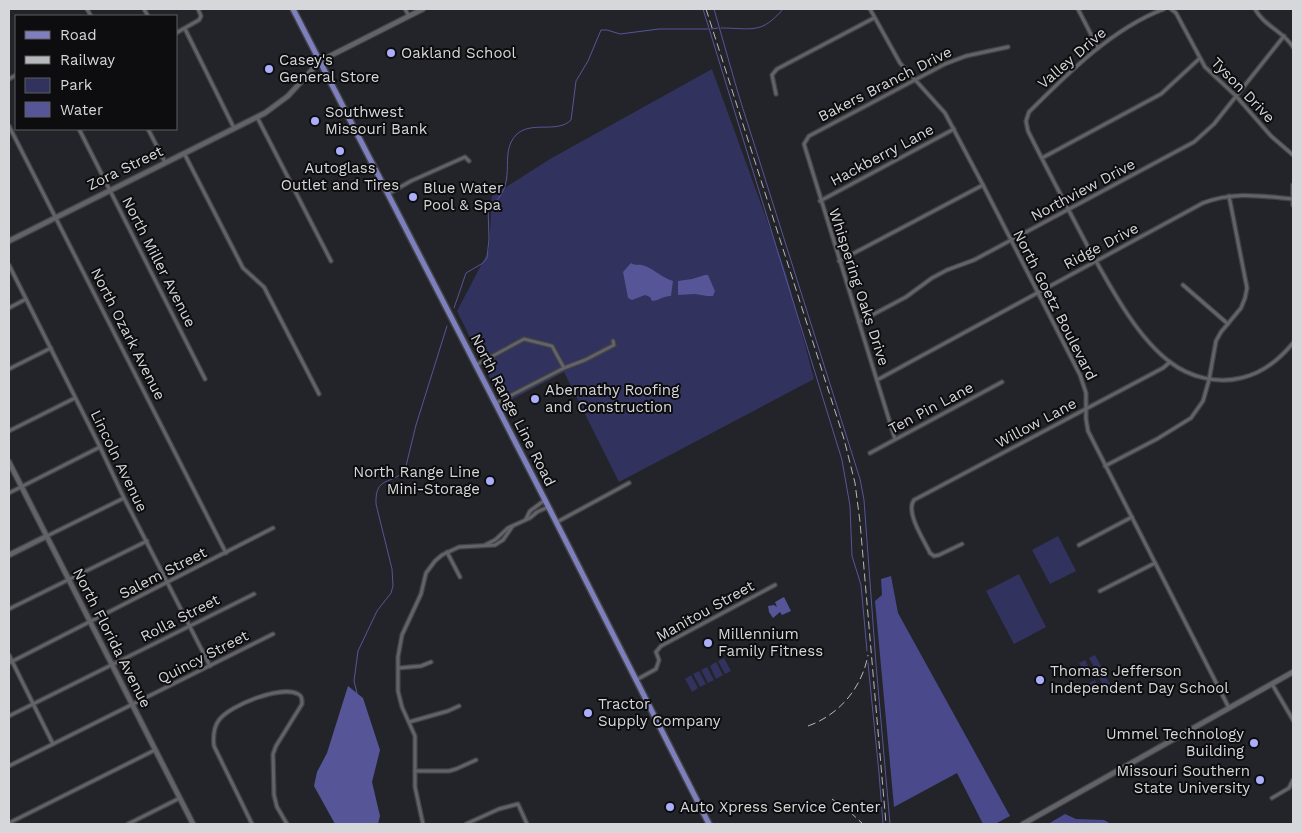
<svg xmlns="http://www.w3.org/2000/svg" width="1302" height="833" viewBox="0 0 1302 833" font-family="'Work Sans',sans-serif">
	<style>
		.green { fill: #31325d }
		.forest { fill: #49498b }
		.water { fill: #555598 }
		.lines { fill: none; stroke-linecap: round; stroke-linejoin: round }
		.stream { stroke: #555598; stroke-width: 1 }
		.street-casing { stroke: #414246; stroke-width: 5.5 }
		.secondary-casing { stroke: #414246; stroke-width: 7 }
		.primary-casing { stroke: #414246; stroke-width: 8 }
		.street { stroke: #626268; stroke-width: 3 }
		.secondary { stroke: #626268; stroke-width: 4.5 }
		.primary { stroke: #7e7fbd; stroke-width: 5 }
		.rail { stroke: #b7b8bb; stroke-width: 1; stroke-dasharray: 8 4; stroke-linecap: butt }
		.poi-dot { fill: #abaffb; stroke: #0d0d0f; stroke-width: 2 }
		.labels { text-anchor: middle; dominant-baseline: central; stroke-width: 4; stroke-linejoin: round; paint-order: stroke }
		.poi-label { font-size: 15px; fill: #d6d7da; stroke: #0d0d0f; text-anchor: start }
		.street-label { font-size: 15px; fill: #d6d7da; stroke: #0d0d0f }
	</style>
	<rect width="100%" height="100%" fill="#232429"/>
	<g class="green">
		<polygon points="712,69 786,273 814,379 619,482 564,372 503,404 457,311 489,250 492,196 550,159"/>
		<polygon points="1058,536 1076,571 1050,584 1032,550"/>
		<polygon points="1019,574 1046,627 1014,644 986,591"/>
		<polygon points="1095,655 1102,668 1096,671 1089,658"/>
		<polygon points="724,658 731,671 725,674 718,661"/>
		<polygon points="1085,660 1092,673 1086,676 1079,663"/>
		<polygon points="716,662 723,675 716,679 710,666"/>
		<polygon points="707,667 714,680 708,683 701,670"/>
		<polygon points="699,671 706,684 700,687 693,674"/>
		<polygon points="691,675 698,688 692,692 685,679"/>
		<polygon points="1105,675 1112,688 1106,691 1099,678"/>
		<polygon points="1095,680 1101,693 1095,696 1089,683"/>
	</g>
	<g class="forest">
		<polygon points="891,576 898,613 1010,816 995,824 983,824 957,773 894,807 875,601 882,595 881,579"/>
		<polygon points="1065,814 1076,819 1104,820 1111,824 1048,824"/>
	</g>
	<g class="water">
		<path d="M 631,263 C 636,266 638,264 642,265 C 652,267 662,278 673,281 L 671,296 C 664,296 657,301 652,301 L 650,297 L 645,295 L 632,300 L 628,298 L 623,272 Z"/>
		<polygon points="705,275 708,275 715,291 713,296 707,296 695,294 678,295 678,281 692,279"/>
		<polygon points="784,597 791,611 782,615 780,612 773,618 769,612 768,606 774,605 777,607 775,602"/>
		<polygon points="348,686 363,698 380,750 372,782 380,816 378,824 335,824 314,786 317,772 327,753"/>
	</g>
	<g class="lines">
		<g class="stream">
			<polyline points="703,9 842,460 850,506 852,556 861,585 867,651"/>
			<polyline points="714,9 738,93 860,479 864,500 876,664 890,824"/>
			<path d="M 721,28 C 752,28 761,35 783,9"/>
			<polyline points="711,29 718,28"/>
			<path d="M 454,308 L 466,273 L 483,263 L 487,258 L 489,239 L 488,208 C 521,185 497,155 516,135 C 531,120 557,134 571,120 L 576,81 L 588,61 L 601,30 L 607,30 L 620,34 L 659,29 L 708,29"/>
			<polyline points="868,663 879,773 883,824"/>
			<path d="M 357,693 L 354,681 L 358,651 L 377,611 L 391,593 L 393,586 L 392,569 L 376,504 C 375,475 391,486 405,470 L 416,425 L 447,326"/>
		</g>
		<g class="street-casing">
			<g id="street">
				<polyline points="87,9 91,16"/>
				<polyline points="144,9 148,16"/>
				<polyline points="405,9 409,16"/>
				<polyline points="870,9 900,63 945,113 983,185 1080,375 1086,393 1086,419 1088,431 1229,708"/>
				<polyline points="1078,9 1098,48"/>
				<path d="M 1164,9 C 1113,28 1068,73 1029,112 L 1026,121 L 1028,131 C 1047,169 1067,207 1087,245 C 1108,282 1135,336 1170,362 C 1189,377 1217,384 1241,378 C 1263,373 1279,360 1293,343"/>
				<polyline points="1171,9 1176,13 1205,67 1236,96 1271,136 1293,155"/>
				<path d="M 1255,9 C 1264,26 1283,31 1293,47"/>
				<polyline points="185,29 234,128"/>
				<polyline points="176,33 199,20 201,16 198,9"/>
				<polyline points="9,79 16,75"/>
				<polyline points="776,94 772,75 777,69 874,18"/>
				<polyline points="257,117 331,261"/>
				<polyline points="9,126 226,553"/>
				<polyline points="79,129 205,379"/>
				<polyline points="148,129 165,162"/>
				<polyline points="184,153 243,268 264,287 319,394"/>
				<polyline points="1042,158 1161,94 1199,59"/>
				<polyline points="1293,185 1293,205"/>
				<polyline points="388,194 411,181 465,157 469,161"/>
				<polyline points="820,201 954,129"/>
				<polyline points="839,261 983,185"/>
				<polyline points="9,265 100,447 124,498 210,666"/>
				<polyline points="1183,285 1228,324"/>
				<polyline points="9,308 26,299"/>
				<polyline points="859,322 906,297 932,278 947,270 974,260 1194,142 1214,124 1284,36"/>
				<polyline points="476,365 524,339 552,346 564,368"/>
				<polyline points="9,369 51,348"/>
				<path d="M 877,380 L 1203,203 C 1233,191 1262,196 1292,199"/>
				<polyline points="496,403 564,368 585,360 614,345 613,341"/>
				<polyline points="9,431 75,398"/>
				<polyline points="895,439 804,144 809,136 945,64 966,56 1008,47"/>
				<polyline points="870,453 1002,382"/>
				<polyline points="1105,466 1157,439 1191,418 1203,401 1209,380 1216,341 1221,332 1241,308 1245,298 1247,288 1229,196"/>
				<polyline points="9,493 100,447"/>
				<polyline points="526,519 530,511 545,500"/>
				<polyline points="557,522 629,483"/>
				<polyline points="47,536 124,498"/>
				<path d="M 962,544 L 939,555 L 934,556 L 930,553 C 924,540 905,512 914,500 L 1163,368 L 1170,362"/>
				<polyline points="485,545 495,540 508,528 530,518 537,512 548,507"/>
				<polyline points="1079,545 1132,517"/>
				<polyline points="447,552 460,577"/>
				<polyline points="1100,591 1155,563"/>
				<polyline points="9,609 147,541"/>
				<polyline points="9,655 53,744"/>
				<polyline points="9,663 273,528"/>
				<polyline points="399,668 421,666 431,662"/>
				<polyline points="636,680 656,669 659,660 656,652 661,646 775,585"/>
				<polyline points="1272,684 1293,720"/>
				<polyline points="9,716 254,594"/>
				<polyline points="409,722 448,711 459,706"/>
				<polyline points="9,766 273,634"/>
				<polyline points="415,771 449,771 456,769 476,760"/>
				<polyline points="1272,798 1289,788 1293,780"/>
				<polyline points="9,823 155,750"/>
				<polyline points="128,824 180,798"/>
				<path d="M 252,824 L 214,746 C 213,737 213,728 219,720 C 230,705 281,685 298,694 C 302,696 302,699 302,704 L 276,746 L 273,754 L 274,795 L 277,807 L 287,824"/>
				<polyline points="423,824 415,787 415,736 402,707 398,691 398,657 402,635 421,594 426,573 435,561 442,555 459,547 495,545 503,540 512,527"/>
				<polyline points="466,824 499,809 518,804 527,824"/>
			</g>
		</g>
		<g class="secondary-casing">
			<g id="secondary">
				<polyline points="9,241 265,113 288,96 320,61 423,9"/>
				<polyline points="9,462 193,824"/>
				<polyline points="9,555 47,536"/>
				<polyline points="1023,824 1293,672"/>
			</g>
		</g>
		<g class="primary-casing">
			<polyline id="primary" points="293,9 545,500 709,824"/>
		</g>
		<use href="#street" class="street"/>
		<use href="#secondary" class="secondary"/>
		<use href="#primary" class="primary"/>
		<g class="rail">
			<polyline points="706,9 844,439 855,483 860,522 886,824"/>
			<path d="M 808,726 C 839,715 862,688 868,655"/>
			<polyline points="832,799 843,807"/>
			<polyline points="850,812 863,824"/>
		</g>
	</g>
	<g class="poi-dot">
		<circle cx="391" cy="53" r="5"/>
		<circle cx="269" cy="69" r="5"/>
		<circle cx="315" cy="121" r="5"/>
		<circle cx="340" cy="151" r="5"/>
		<circle cx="413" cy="197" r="5"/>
		<circle cx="535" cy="399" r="5"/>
		<circle cx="490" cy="481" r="5"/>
		<circle cx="708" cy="643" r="5"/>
		<circle cx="1040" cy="680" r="5"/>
		<circle cx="588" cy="713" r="5"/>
		<circle cx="1254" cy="743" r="5"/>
		<circle cx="1260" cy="780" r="5"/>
		<circle cx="670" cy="807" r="5"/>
	</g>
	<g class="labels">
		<g class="poi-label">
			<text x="401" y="53">Oakland School</text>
			<text x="279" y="60">Casey's<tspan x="279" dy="17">General Store</tspan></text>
			<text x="325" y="112">Southwest<tspan x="325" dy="17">Missouri Bank</tspan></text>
			<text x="340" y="168" text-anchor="middle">Autoglass<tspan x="340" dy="17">Outlet and Tires</tspan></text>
			<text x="423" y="188">Blue Water<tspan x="423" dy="17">Pool &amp; Spa</tspan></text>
			<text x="545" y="390">Abernathy Roofing<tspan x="545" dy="17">and Construction</tspan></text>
			<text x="480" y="472" text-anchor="end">North Range Line<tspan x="480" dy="17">Mini-Storage</tspan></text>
			<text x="718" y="634">Millennium<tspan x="718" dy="17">Family Fitness</tspan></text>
			<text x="1050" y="671">Thomas Jefferson<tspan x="1050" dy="17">Independent Day School</tspan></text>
			<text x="598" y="704">Tractor<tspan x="598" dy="17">Supply Company</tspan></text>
			<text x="1244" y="734" text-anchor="end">Ummel Technology<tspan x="1244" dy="17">Building</tspan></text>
			<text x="1250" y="771" text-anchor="end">Missouri Southern<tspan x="1250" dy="17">State University</tspan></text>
			<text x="680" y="807">Auto Xpress Service Center</text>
		</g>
		<g class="street-label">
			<text transform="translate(1072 58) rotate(-41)">Valley Drive</text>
			<text transform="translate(885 84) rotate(-27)">Bakers Branch Drive</text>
			<text transform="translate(1243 90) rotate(46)">Tyson Drive</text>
			<text transform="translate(882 155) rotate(-28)">Hackberry Lane</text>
			<text transform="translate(125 168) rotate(-26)">Zora Street</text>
			<text transform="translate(1083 190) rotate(-28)">Northview Drive</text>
			<text transform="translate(1101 246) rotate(-28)">Ridge Drive</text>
			<text transform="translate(159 262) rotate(63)">North Miller Avenue</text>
			<text transform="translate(859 287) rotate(72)">Whispering Oaks Drive</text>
			<text transform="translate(1055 305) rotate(63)">North Goetz Boulevard</text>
			<text transform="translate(128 334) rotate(63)">North Ozark Avenue</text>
			<text transform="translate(931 408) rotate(-28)">Ten Pin Lane</text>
			<text transform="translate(513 410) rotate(63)">North Range Line Road</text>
			<text transform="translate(1036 423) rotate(-28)">Willow Lane</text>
			<text transform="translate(119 461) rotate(64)">Lincoln Avenue</text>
			<text transform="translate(163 573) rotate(-27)">Salem Street</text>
			<text transform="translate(705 611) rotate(-29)">Manitou Street</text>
			<text transform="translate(180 618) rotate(-27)">Rolla Street</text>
			<text transform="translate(112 638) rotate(63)">North Florida Avenue</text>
			<text transform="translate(203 657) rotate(-27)">Quincy Street</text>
		</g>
	</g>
	<rect width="1302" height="833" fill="none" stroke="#d6d7da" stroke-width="20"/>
	<rect x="15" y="15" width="162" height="115" fill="#0d0d0f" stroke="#5d5e60"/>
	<rect x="25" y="31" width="25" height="8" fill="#7e7fbd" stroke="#5d5e60"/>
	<text x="60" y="40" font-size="15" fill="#d6d7da">Road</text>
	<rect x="25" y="56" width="25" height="8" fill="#b7b8bb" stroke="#5d5e60"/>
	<text x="60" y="65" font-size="15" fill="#d6d7da">Railway</text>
	<rect x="25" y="78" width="25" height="15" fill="#31325d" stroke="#5d5e60"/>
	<text x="60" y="90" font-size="15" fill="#d6d7da">Park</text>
	<rect x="25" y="102" width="25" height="15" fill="#555598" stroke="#5d5e60"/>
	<text x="60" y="115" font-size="15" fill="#d6d7da">Water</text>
</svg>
